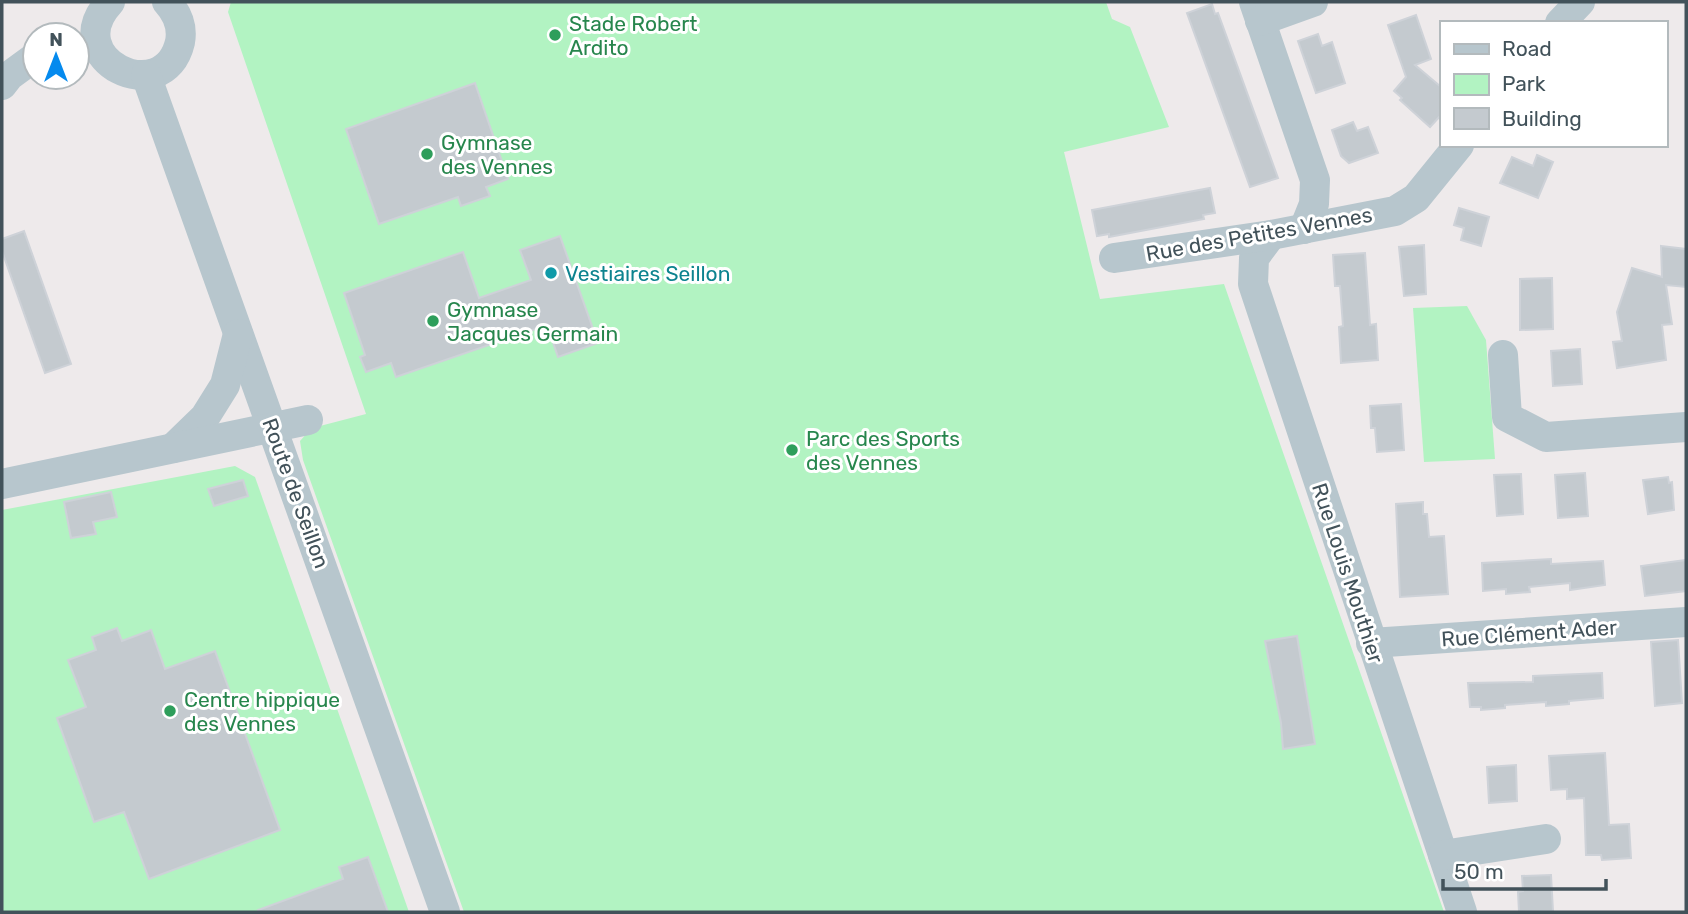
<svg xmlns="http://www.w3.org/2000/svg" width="1688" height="914" viewBox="0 0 1688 914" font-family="Rubik,sans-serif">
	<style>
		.green { fill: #b2f3c2 }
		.building { fill: #c4cacf; stroke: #ced2d8; stroke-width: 2 }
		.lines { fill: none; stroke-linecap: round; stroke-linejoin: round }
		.minor { stroke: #b7c6cd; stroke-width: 30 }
		.leisure-dot { fill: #2e9e5b; stroke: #fff; stroke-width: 2.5 }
		.culture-dot { fill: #0f9aa8; stroke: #fff; stroke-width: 2.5 }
		.labels { text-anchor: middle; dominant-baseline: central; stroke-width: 6; stroke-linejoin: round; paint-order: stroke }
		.leisure-label { font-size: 21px; fill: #27864d; stroke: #fff; text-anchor: start }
		.street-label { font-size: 21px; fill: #42525a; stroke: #fff }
		.culture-label { font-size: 21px; fill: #0d838f; stroke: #fff; text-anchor: start }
	</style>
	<rect width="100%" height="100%" fill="#eeeaeb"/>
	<g class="green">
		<polygon points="231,2 1106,2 1112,19 1130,27 1169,127 1064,152 1100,299 1224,284 1444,912 464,912 303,460 300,441 310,430 320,426 366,414 228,12"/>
		<polygon points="1467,306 1486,340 1495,459 1424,462 1413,308"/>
		<polygon points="235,466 255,477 409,912 2,912 2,510"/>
	</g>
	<g class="building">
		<polygon points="1212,4 1215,14 1218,13 1278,178 1250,187 1187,13"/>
		<polygon points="1416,15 1431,59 1415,65 1441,87 1441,115 1430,127 1400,100 1402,98 1394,91 1406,77 1388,25"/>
		<polygon points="1318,34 1322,46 1332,42 1345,83 1316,93 1298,41"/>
		<polygon points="475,83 508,179 486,187 490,196 461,206 458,197 379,224 346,129"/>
		<polygon points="1353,122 1357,131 1368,127 1378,153 1349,163 1341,156 1332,130"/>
		<polygon points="1537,155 1553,162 1538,198 1500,183 1512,157 1533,166"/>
		<polygon points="1210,188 1215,213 1203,215 1204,219 1109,237 1109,234 1097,236 1092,210"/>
		<polygon points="1459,208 1489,217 1481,246 1461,240 1464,228 1454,225"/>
		<polygon points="24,231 71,364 45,373 2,251 2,239"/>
		<polygon points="560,236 598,343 558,357 547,325 396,377 391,363 366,372 360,357 365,355 344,293 463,252 479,298 531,280 520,250"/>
		<polygon points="1424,245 1426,294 1404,296 1399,247"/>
		<polygon points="1661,246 1686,249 1686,287 1666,285 1672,324 1662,325 1666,360 1617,368 1613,342 1622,341 1617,312 1632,268 1662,277"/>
		<polygon points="1365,253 1370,325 1376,324 1378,360 1341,363 1339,327 1343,326 1340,286 1335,286 1333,255"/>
		<polygon points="1552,278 1553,329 1520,330 1520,279"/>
		<polygon points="1580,349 1582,384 1553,386 1551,351"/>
		<polygon points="1401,404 1404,450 1377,452 1375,428 1371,428 1370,406"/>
		<polygon points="1585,473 1588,516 1558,518 1555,475"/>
		<polygon points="1521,474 1523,514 1497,516 1494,475"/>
		<polygon points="1668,477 1669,483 1672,482 1674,510 1648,514 1643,480"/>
		<polygon points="243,480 248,496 214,506 208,489"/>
		<polygon points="111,492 117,517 93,522 96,534 71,538 64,502"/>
		<polygon points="1423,502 1423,514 1427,514 1429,537 1444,536 1448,594 1400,597 1396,504"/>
		<polygon points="1551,559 1551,564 1603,561 1605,585 1570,590 1570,583 1529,587 1530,592 1506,594 1506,589 1483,591 1482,563"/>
		<polygon points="1686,560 1686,591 1645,596 1641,566"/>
		<polygon points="117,628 122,641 151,630 165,669 215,651 280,830 149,879 124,812 94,822 57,718 86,707 68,660 96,650 92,637"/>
		<polygon points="1297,636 1315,744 1283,749 1281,723 1265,641"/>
		<polygon points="1678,640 1682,703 1655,706 1651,642"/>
		<polygon points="1602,673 1603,698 1569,701 1569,704 1546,706 1546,702 1505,705 1505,708 1481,710 1481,707 1470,707 1468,683 1533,682 1533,676"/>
		<polygon points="1605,753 1609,825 1629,824 1631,858 1602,860 1601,855 1586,855 1584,798 1567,799 1567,789 1551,790 1549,756"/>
		<polygon points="1516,765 1517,801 1489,803 1487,767"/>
		<polygon points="368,857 388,912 259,912 258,910 343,879 339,867"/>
		<polygon points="1551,875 1553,911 1519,912 1518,892 1523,891 1522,876"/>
	</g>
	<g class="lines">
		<g class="minor">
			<path d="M 110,2 C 57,59 164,111 180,42 C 183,26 177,13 167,2"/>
			<polyline points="1254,2 1315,180 1314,204 1304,229"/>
			<polyline points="1260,21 1313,2"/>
			<polyline points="1560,23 1580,2"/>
			<polyline points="146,75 445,912"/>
			<polyline points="2,85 9,76 35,57"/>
			<polyline points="1271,235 1254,258 1253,284 1462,912"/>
			<polyline points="1114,258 1271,235 1395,211 1416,198 1459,145"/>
			<polyline points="1503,355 1507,417 1546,437 1686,427"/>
			<polyline points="173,448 205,417 225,385 238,334"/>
			<polyline points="2,484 308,420"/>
			<polyline points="1371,643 1686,622"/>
			<polyline points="1443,855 1546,839"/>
		</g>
	</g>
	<g class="leisure-dot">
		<circle cx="555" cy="35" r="7"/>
		<circle cx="427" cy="154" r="7"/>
		<circle cx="433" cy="321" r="7"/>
		<circle cx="792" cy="450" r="7"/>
		<circle cx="170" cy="711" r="7"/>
	</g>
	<circle class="culture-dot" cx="551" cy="273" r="7"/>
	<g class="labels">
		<g class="leisure-label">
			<text x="569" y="23">Stade Robert<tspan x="569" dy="24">Ardito</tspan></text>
			<text x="441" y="142">Gymnase<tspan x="441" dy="24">des Vennes</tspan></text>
			<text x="447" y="309">Gymnase<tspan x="447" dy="24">Jacques Germain</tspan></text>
			<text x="806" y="438">Parc des Sports<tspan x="806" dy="24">des Vennes</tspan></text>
			<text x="184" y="699">Centre hippique<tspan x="184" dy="24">des Vennes</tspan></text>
		</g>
		<g class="street-label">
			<text transform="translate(1259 234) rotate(-10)">Rue des Petites Vennes</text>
			<text transform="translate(296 493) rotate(70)">Route de Seillon</text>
			<text transform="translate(1348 573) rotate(72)">Rue Louis Mouthier</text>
			<text transform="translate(1529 633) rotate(-4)">Rue Clément Ader</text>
		</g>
		<g class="culture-label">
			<text x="565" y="273">Vestiaires Seillon</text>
		</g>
	</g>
	<rect width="1688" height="914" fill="none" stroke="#42525a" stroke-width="7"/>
	<rect x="1440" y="21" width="228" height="126" fill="#ffffff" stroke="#b3babd" stroke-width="2"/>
	<rect x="1454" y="44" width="35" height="10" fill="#b7c6cd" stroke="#b3babd" stroke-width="2"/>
	<text x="1502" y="56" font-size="21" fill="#42525a">Road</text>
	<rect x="1454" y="74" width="35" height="21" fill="#b2f3c2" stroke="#b3babd" stroke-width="2"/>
	<text x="1502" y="91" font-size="21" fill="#42525a">Park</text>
	<rect x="1454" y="108" width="35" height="21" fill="#c4cacf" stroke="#b3babd" stroke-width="2"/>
	<text x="1502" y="126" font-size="21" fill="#42525a">Building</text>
	<g transform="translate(56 56)"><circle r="33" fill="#ffffff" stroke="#b3babd" stroke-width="2"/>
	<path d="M0-5L12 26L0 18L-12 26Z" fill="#058aee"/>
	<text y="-10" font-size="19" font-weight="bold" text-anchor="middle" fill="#42525a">N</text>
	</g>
	<path d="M1443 879v10h163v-10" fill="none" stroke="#42525a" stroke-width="3.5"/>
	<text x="1454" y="879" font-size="21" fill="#42525a" stroke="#ffffff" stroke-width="5" paint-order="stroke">50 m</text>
</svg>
